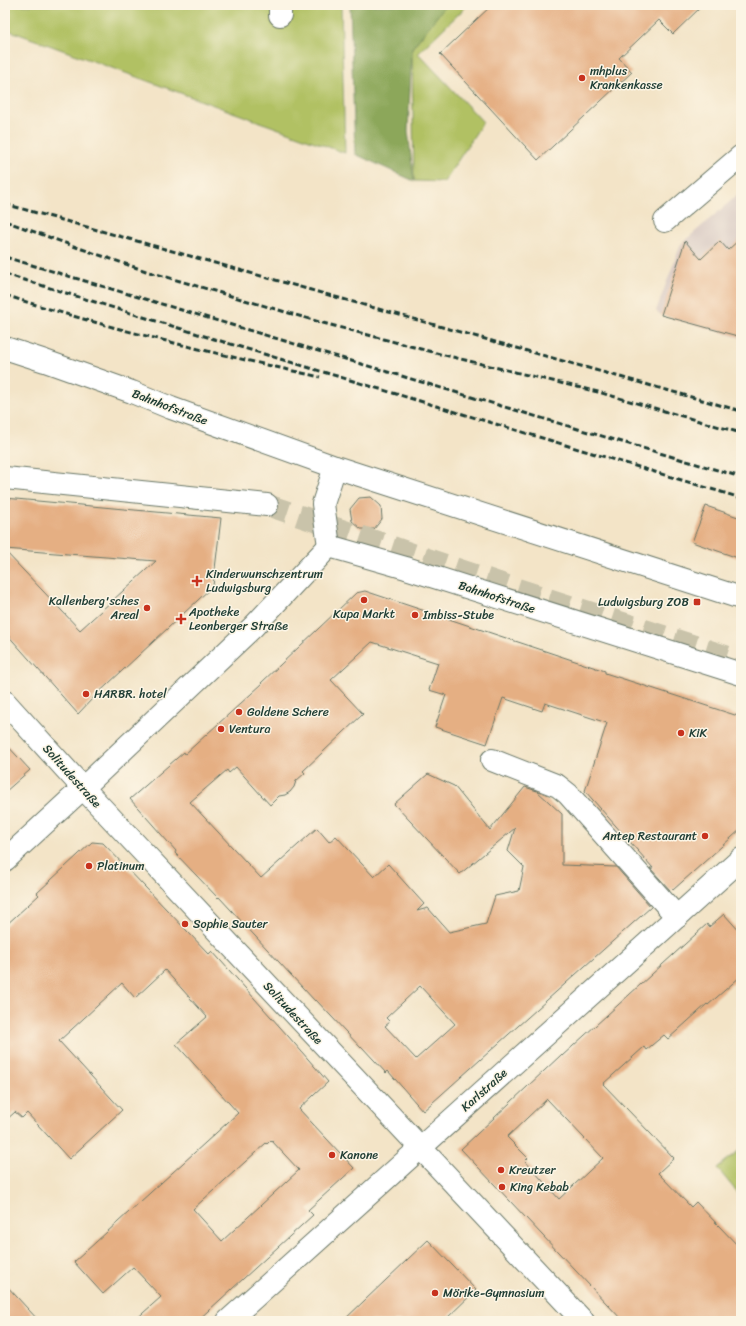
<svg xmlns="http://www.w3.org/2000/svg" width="746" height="1326" viewBox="0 0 746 1326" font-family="Sriracha,sans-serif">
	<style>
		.industrial { fill: #d0c0bc }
		.green { fill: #b1c164; stroke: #687f4c }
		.forest { fill: #8ca75a; stroke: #567247 }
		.building { fill: #e5af83; fill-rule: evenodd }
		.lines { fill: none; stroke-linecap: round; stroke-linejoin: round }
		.minor-tunnel { stroke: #c9c3aa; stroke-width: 22; stroke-dasharray: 22 11; stroke-linecap: butt }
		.minor-casing { stroke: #697767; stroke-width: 24 }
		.minor { stroke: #fff; stroke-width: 22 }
		.rail { stroke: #1f3d34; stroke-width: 3; stroke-dasharray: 6 3; stroke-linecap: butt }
		.poi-dot { fill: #c8321e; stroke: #fcf5e5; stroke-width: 1.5 }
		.labels { text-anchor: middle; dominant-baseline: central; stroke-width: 3; stroke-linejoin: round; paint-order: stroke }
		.poi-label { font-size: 12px; fill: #1f3d34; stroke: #fcf5e5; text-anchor: start }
		.street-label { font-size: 12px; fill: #1f3d34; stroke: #fcf5e5 }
	</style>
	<rect width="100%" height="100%" fill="#fcf5e5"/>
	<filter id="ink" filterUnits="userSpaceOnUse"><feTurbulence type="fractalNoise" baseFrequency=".025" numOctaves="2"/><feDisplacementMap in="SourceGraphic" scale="8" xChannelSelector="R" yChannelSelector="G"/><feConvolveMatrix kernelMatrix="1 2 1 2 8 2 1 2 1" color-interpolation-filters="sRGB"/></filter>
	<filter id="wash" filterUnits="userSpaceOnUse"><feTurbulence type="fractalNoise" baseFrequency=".012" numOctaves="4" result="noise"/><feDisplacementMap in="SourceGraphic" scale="16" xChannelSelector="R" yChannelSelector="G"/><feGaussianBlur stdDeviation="0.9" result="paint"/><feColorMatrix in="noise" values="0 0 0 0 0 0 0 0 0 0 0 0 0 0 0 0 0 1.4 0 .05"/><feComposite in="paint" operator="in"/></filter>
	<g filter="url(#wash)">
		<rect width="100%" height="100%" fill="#f3e4c7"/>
		<polygon class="industrial" points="741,192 741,338 661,315 656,311 681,244"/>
		<g class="green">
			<polygon points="5,5 341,5 345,153 5,29"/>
			<polygon points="446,5 468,5 418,53 483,122 444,182 414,181 412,48"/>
			<polygon points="741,1149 741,1197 717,1168"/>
		</g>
		<polygon class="forest" points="350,5 446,5 412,48 408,131 414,181 355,154"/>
		<g id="blocks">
			<g class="building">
				<polygon points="492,5 703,5 673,34 659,20 619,58 632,72 538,160 440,54"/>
				<polygon points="741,238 741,337 661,315 685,241 701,259 720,241 728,250"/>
				<polygon points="371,497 381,506 382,519 374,529 361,529 352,521 350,509 359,498"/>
				<polygon points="5,498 221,518 213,586 93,698 78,714 5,632 5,551 80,630 156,561 5,549"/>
				<polygon points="706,506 741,518 741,559 692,542"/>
				<path d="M 365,591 L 605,671 L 605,673 L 741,717 L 741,829 L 673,890 L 672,888 L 670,890 L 650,868 L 653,868 L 585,791 L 607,723 L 545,703 L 542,711 L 503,698 L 487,744 L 435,727 L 446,695 L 429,690 L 438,663 L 372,642 L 331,680 L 363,714 L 303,771 L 305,773 L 296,781 L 294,787 L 290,792 L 285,795 L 279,796 L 270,805 L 236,767 L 229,773 L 227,770 L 190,802 L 261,878 L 317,828 L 329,842 L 336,836 L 374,877 L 388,864 L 424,904 L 417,911 L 428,908 L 449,932 L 486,924 L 495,896 L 519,891 L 524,867 L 508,851 L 515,828 L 460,874 L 394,804 L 428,774 L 454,786 L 490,830 L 525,787 L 537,791 L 562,814 L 562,865 L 616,867 L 651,907 L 423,1111 L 388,1071 L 386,1073 L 362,1047 L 361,1048 L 316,1000 L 315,1001 L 219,897 L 218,898 L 175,853 L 176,851 L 130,799 L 184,752 L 185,754 L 262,684 L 261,683 L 356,593 ZM 420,986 L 455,1024 L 416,1059 L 385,1026 L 390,1022 L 386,1018 Z"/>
				<polygon points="5,743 30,770 5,792"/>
				<path d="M 92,842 L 103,843 L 209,954 L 212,951 L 288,1036 L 328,1082 L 299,1109 L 354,1168 L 308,1210 L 313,1215 L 197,1321 L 134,1321 L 161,1297 L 133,1267 L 103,1294 L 74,1262 L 238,1113 L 176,1044 L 207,1017 L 165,970 L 135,998 L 122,983 L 59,1041 L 122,1110 L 69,1159 L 27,1113 L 22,1118 L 15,1112 L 5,1121 L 5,926 L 39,895 L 37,893 ZM 271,1140 L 299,1170 L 222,1241 L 193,1209 L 266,1143 L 267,1144 Z"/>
				<path d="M 724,914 L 741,933 L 741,976 L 708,1005 L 707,1004 L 668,1039 L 664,1035 L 646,1050 L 644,1047 L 603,1084 L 674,1158 L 658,1173 L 691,1207 L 696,1202 L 741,1249 L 741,1321 L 623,1321 L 461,1149 L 561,1055 L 562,1056 L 707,924 L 709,927 ZM 547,1099 L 603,1158 L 559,1199 L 525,1161 L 528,1158 L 507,1137 Z"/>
				<polygon points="428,1240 476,1290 444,1321 343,1321"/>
				<polygon points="5,1284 39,1321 5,1321"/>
			</g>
		</g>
	</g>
	<g filter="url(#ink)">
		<use href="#blocks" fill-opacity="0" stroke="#697767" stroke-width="1"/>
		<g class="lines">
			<polyline class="minor-tunnel" points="267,505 514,588 741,661"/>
			<g class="minor-casing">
				<g id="minor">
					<polyline points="280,5 280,15"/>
					<polyline points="665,221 741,156"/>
					<polyline points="5,348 45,361 132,392 171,408 335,467 741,598"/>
					<polyline points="5,478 267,505"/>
					<polyline points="329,546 406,568 741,674"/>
					<polyline points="329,546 323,504 335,467"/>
					<polyline points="5,702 83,788 583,1321"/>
					<polyline points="492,760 558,786 568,794 677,917"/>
					<polyline points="5,860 83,788 253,627 329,546"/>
					<polyline points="228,1321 741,859"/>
				</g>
			</g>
			<use href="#minor" class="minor"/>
			<g class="rail">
				<polyline points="5,204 741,411"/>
				<polyline points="5,221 76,247 146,271 323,323 440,354 598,392 741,433"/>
				<polyline points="5,257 578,429 741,477"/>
				<polyline points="5,274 214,339 741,498"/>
				<path d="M 5,295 C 108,329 214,353 320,377"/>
			</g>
		</g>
	</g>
	<g class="poi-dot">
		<circle cx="582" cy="78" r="4"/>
		<path d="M195 575h4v4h4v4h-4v4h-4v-4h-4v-4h4z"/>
		<circle cx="364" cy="600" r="4"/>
		<rect x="693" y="598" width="8" height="8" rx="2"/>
		<circle cx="147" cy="608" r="4"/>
		<circle cx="415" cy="615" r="4"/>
		<path d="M179 613h4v4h4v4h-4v4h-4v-4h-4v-4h4z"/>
		<circle cx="86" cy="694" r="4"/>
		<circle cx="239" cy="712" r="4"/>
		<circle cx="221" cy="729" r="4"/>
		<circle cx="681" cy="733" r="4"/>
		<circle cx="705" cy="836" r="4"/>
		<circle cx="89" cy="866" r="4"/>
		<circle cx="185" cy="924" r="4"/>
		<circle cx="332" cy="1155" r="4"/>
		<circle cx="501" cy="1170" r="4"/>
		<circle cx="502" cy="1187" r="4"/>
		<circle cx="435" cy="1293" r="4"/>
	</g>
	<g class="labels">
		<g class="poi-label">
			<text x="590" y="71">mhplus<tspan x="590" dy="14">Krankenkasse</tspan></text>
			<text x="206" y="574">Kinderwunschzentrum<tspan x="206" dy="14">Ludwigsburg</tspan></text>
			<text x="139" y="601" text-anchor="end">Kallenberg'sches<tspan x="139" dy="14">Areal</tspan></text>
			<text x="689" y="602" text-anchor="end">Ludwigsburg ZOB</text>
			<text x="189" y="612">Apotheke<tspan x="189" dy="14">Leonberger Straße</tspan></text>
			<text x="364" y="614" text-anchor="middle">Kupa Markt</text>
			<text x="423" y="615">Imbiss-Stube</text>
			<text x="94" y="694">HARBR. hotel</text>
			<text x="247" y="712">Goldene Schere</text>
			<text x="229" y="729">Ventura</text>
			<text x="689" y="733">KiK</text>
			<text x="697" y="836" text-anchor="end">Antep Restaurant</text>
			<text x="97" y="866">Platinum</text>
			<text x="193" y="924">Sophie Sauter</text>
			<text x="340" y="1155">Kanone</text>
			<text x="509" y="1170">Kreutzer</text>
			<text x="510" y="1187">King Kebab</text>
			<text x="443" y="1293">Mörike-Gymnasium</text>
		</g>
		<g class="street-label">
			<text transform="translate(170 407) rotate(21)">Bahnhofstraße</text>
			<text transform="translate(497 597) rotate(18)">Bahnhofstraße</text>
			<text transform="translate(72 776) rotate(48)">Solitudestraße</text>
			<text transform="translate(293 1013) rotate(47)">Solitudestraße</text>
			<text transform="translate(484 1090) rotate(-42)">Karlstraße</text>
		</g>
	</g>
	<rect width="746" height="1326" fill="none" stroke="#fcf5e5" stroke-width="20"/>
</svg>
